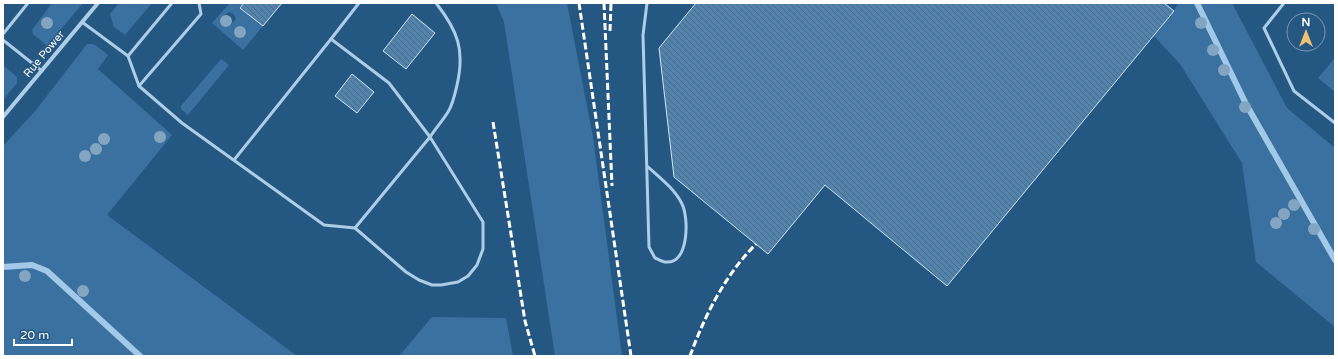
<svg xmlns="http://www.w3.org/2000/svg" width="1338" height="359" viewBox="0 0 1338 359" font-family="'Varela Round',sans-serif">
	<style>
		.grass { fill: #3a71a0; fill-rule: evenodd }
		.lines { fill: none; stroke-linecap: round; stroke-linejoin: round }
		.stream { stroke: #a3c9e8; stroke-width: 6 }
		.building { fill: url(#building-back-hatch); stroke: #d2e5f6 }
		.lane { stroke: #aecde7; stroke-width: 3 }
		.street { stroke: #aecde7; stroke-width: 4 }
		.rail { stroke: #fff; stroke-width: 3; stroke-dasharray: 7 3; stroke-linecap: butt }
		.tree { fill: #84a5c2 }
		.labels { text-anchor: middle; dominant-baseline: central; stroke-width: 3; stroke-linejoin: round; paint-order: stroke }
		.street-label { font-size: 11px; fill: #fff; stroke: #255783 }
	</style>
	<defs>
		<pattern id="building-back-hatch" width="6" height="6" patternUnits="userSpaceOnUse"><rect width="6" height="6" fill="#5283ad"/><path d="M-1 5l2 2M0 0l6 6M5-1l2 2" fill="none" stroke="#4f6a81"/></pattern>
	</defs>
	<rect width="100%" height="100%" fill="#255783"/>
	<g class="grass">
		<polygon points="52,3 83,3 47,46 33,34 32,30"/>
		<polygon points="119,3 152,3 125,35 114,27 110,14"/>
		<path d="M 230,3 L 244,3 L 241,8 L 263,26 L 243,50 L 212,23 ZM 229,12 L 234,14 L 236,19 L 229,27 L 224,26 L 221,20 L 222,17 Z"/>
		<polygon points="496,3 567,3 593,137 622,356 555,356 504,22"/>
		<polygon points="1178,3 1232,3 1287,108 1335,148 1335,327 1256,262 1242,163 1180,64 1154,36 1174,11"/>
		<polygon points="87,44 94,44 108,55 98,69 172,135 107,215 297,356 3,356 3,146 36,110"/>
		<polygon points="1335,58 1335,92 1318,78"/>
		<polygon points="221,59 229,65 188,115 181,109 181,106"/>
		<polygon points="3,65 17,77 17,83 3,100"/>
		<polygon points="432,317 506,318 513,356 399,356"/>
	</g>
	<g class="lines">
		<g class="stream">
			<polyline points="1197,3 1246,104 1335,260"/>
			<polyline points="3,267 32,265 47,271 140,356"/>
		</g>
	</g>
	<g class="building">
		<polygon points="244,3 282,3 263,26 240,8"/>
		<polygon points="696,3 1164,3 1174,11 947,286 825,185 768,254 674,177 659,48"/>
		<polygon points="412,14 435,33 406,69 383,51"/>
		<polygon points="352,74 374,92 357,113 335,96"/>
	</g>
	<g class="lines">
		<g class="lane">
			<polyline points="1284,3 1264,28 1294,91 1335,123"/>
			<polyline points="82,22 128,56 172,3"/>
			<polyline points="3,34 28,3"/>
			<polyline points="331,39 359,3"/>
			<polyline points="3,40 42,71"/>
			<polyline points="128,56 139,86 201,14 199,3"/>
			<polyline points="139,86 182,123 324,225 355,228 430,137 389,83 331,39 234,160"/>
			<path d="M 647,166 C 659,177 675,189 682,204 C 689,218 689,264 666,262 C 663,262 658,259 655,258 L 649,247 L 643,35 L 647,3"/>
			<path d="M 355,228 L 406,272 L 419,280 L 432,285 L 441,285 L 458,282 L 468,276 L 477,265 L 483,249 L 483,222 L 430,137 C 436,128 443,120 448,112 C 453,104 455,94 457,85 C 465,50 458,31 436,3"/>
		</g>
		<polyline class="street" points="3,117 98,3"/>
		<g class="rail">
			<polyline points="579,3 631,356"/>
			<polyline points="604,3 612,186"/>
			<polyline points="610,31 611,3"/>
			<polyline points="493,122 525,321 535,356"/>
			<path d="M 690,356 C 705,315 725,275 756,244"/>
		</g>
	</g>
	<g class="tree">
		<circle cx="226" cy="21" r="6"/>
		<circle cx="47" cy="23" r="6"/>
		<circle cx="1201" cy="23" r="6"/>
		<circle cx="240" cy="32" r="6"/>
		<circle cx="1213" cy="50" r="6"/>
		<circle cx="1224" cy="70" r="6"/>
		<circle cx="1245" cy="107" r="6"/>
		<circle cx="160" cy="137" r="6"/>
		<circle cx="104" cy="139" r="6"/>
		<circle cx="96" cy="149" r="6"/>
		<circle cx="85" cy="156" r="6"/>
		<circle cx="1294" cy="205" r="6"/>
		<circle cx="1284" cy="214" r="6"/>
		<circle cx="1276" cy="223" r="6"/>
		<circle cx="1314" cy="229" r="6"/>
		<circle cx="25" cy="276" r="6"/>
		<circle cx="83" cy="291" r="6"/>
	</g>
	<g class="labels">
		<g class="street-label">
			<text transform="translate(44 54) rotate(-50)">Rue Power</text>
		</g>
	</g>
	<rect width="1338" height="359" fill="none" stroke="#ffffff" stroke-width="8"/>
	<g transform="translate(1306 32)"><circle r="19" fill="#255783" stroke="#7c9ab5"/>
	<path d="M0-3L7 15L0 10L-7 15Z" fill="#f1c173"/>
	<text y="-6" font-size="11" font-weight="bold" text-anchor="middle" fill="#ffffff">N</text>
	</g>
	<path d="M14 339v6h58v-6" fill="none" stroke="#ffffff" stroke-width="2"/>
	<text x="20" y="339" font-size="12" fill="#ffffff" stroke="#255783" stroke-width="3" paint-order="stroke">20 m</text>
</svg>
